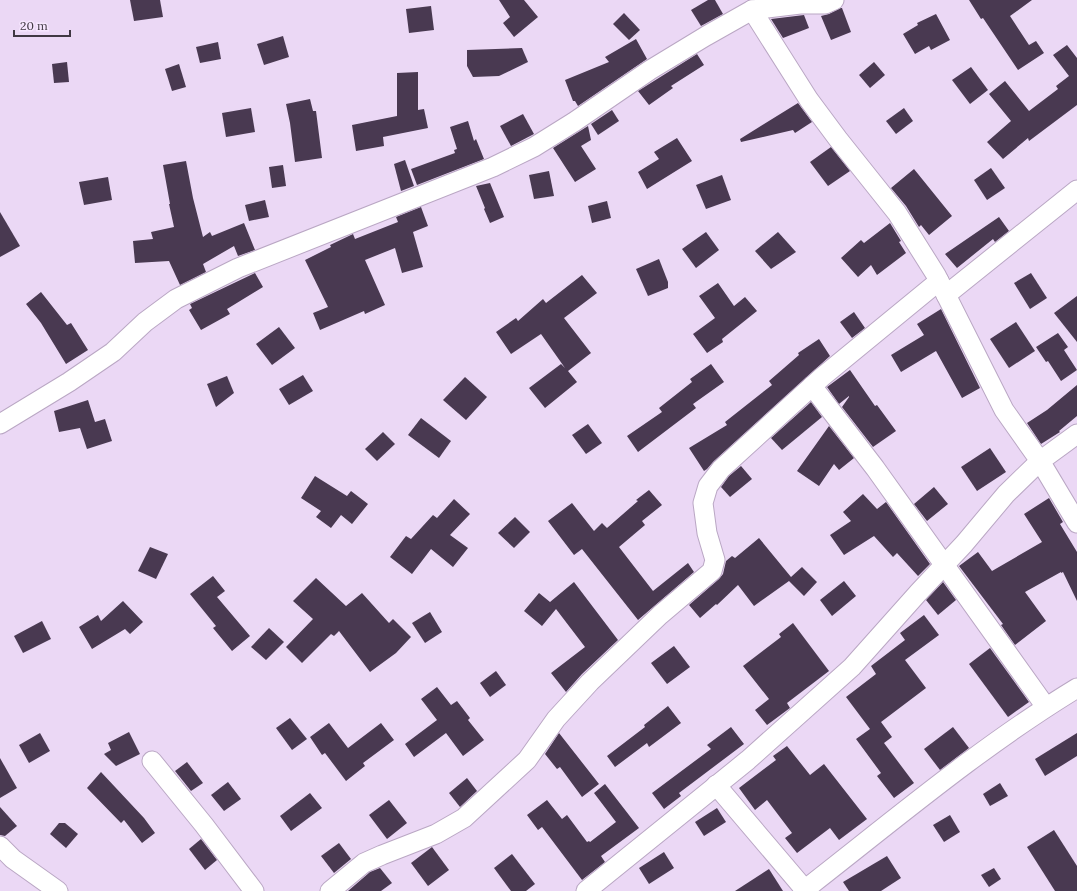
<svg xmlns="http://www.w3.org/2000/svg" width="1077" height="891" viewBox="0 0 1077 891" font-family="Lora,serif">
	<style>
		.building { fill: #493951 }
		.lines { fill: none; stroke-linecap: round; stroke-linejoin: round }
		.minor-casing { stroke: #baa7c4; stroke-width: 21 }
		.minor { stroke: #fff; stroke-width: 19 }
	</style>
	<rect width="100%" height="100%" fill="#ebd8f5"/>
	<g class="building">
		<polygon points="130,0 160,0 163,17 134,21"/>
		<polygon points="499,0 524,0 538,17 514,37 503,23 510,17"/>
		<polygon points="708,0 715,0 723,14 701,26 691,10"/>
		<polygon points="969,0 1032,0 1010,16 1029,45 1036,41 1044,53 1018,70 983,18 981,19"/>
		<polygon points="431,6 434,30 409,33 406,9"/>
		<polygon points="841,8 842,8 851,32 831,40 821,16 829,14"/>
		<polygon points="624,13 640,30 629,40 613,24"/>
		<polygon points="936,14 950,40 931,50 929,46 915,54 903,34 918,25 917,23"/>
		<polygon points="804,15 809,28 783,38 771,19"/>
		<polygon points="283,36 289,57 264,65 257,44"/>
		<polygon points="636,39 647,59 578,106 575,101 573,101 565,80 609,62 605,57"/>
		<polygon points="218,42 221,59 200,63 196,47"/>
		<polygon points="1067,45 1077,58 1077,105 1029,141 1028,138 1003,159 987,142 1011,121 989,94 1005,81 1029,111 1058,89 1056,86 1069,76 1053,55"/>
		<polygon points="522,48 528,62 499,76 473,77 467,66 467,50"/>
		<polygon points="697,54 704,65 671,86 673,88 649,105 638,91"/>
		<polygon points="67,62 69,82 54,83 52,64"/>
		<polygon points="874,62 885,75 870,88 859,75"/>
		<polygon points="179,64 186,87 172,91 165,69"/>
		<polygon points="971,67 988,90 970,104 952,80"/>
		<polygon points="418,72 418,110 424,109 428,128 383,137 384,146 356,151 352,125 397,116 397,73"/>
		<polygon points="310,99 313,111 316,111 322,158 295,162 290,123 286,104"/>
		<polygon points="798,103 812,122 795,133 793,130 741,142 740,139"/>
		<polygon points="251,108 255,132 226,137 222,113"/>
		<polygon points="904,108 913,121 896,134 886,121"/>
		<polygon points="612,110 619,121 598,135 591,124"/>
		<polygon points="523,114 534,134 511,146 500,126"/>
		<polygon points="468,121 474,141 476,139 484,159 417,185 411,169 455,153 454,150 457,149 450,127"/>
		<polygon points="588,126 591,140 581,146 596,169 575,182 553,148"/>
		<polygon points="677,138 692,161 647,189 638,172 659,159 654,152"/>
		<polygon points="831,147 850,171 828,186 810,162"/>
		<polygon points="405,160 414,186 401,191 394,164"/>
		<polygon points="186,161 193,198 203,237 210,232 212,236 244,223 255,250 238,256 234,246 203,264 206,272 180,285 169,261 135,263 133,241 153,239 151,232 174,227 169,204 170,204 163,165"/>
		<polygon points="283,165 286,186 272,188 269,167"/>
		<polygon points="991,168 1005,188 987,200 974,180"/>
		<polygon points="914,169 952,216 929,235 921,225 919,227 906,206 891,188"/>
		<polygon points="549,171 554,196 534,199 529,175"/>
		<polygon points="722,175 731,200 706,209 696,185"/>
		<polygon points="108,177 112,200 84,205 79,182"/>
		<polygon points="490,183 504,217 490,223 484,209 485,208 476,186"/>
		<polygon points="265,200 269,217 249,221 245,205"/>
		<polygon points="607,201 611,218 592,223 588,206"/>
		<polygon points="421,207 428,226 413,232 423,267 402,273 395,248 365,260 385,305 365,314 364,311 320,330 313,313 328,307 305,260 331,247 330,245 353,234 355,239 398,222 396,217"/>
		<polygon points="0,212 20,246 0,257"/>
		<polygon points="999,217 1009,231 995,242 993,239 957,268 945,254"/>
		<polygon points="890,223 901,241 899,242 906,253 877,275 871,265 858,277 841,258 861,240 864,243"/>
		<polygon points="706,232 719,250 696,268 682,249"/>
		<polygon points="778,232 796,252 771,269 755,251"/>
		<polygon points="659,259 668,282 668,288 648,296 636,269"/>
		<polygon points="255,273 263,287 227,309 230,314 201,330 189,310 192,308 190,304"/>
		<polygon points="1031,273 1047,298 1030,309 1014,283"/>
		<polygon points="582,275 597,293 564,318 591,353 568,371 577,382 545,408 529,388 561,364 565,368 541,334 511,354 496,332 516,318 518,321 543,299 546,303"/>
		<polygon points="718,283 734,306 745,297 757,311 722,339 723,342 707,353 693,334 715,318 699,296"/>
		<polygon points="41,292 67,325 71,323 88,350 66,364 41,323 26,304"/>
		<polygon points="1077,296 1077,342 1054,313"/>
		<polygon points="941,309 980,388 962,398 936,351 901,372 891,355 924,335 917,324"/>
		<polygon points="854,312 865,328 852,338 840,322"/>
		<polygon points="1016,322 1035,351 1009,368 990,339"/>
		<polygon points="279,327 295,348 272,365 256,344"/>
		<polygon points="1058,333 1068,347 1064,350 1077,370 1061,381 1048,361 1046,362 1036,347"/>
		<polygon points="819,339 830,356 714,461 707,469 704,471 689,448 727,425 725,422 772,385 769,381 799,355 798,353"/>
		<polygon points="711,364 724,382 693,404 696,408 638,452 627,436 662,412 659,408 692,382 690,379"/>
		<polygon points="850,370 875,406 877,405 896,431 873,447 842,407 849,397 849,396 839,404 827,387"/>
		<polygon points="303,375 313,391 289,405 279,389"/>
		<polygon points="227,376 234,393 216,407 207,384"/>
		<polygon points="465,377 487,397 466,420 443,400"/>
		<polygon points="1077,385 1077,416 1059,431 1060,432 1041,444 1027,423 1047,410"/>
		<polygon points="88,400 95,422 105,419 112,441 87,449 80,428 59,432 54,411"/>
		<polygon points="811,402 822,417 782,450 771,438"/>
		<polygon points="421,418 451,441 439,458 408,435"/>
		<polygon points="588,424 602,443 586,454 572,435"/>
		<polygon points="829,426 854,458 839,470 834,464 819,486 797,471"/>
		<polygon points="383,432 395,444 377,461 365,449"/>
		<polygon points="990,448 1006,472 977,491 961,467"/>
		<polygon points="741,466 752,479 730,497 721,487 729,476"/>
		<polygon points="315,476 347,496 351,491 368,504 352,524 341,515 331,528 316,517 321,511 301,498"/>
		<polygon points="934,487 948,504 927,521 914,504"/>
		<polygon points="649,490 662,505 642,521 645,525 619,547 653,591 688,563 694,572 638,620 582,549 574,555 548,521 572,503 594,531 602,523 607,528 638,501 636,500"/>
		<polygon points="863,494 877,509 886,502 930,564 918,576 897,553 893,557 874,536 844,555 830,535 851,521 843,512"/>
		<polygon points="1049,498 1063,522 1060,524 1077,552 1077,601 1063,572 1061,573 1061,572 1025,592 1046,621 1015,645 1001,625 1003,624 959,566 978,552 992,571 1042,542 1024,514"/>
		<polygon points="454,499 470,514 450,535 468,548 453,567 431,549 412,574 390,557 406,536 411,539 433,515 437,518"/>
		<polygon points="515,517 530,532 514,548 498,533"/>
		<polygon points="759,538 791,577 802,567 817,582 804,596 789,581 754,606 738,585 717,605 716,604 700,618 689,605 719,579 723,574 726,561 732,556 735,558"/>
		<polygon points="150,547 168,554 156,579 138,571"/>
		<polygon points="213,576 225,591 217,597 250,636 232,651 213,628 216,626 190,594"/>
		<polygon points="316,578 346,606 362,593 389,623 393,619 411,637 396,653 370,672 339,631 334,636 331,634 302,663 286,647 313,619 293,601"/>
		<polygon points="844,581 856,596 832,616 820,600"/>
		<polygon points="574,582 618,640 582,674 566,692 551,673 585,647 556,609 542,626 524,611 539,593 550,602"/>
		<polygon points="943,582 956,600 938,615 926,600"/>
		<polygon points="123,601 143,622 130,634 125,629 92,649 79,627 98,615 101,621"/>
		<polygon points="430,612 442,632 425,643 412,623"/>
		<polygon points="924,615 939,635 905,660 926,688 881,722 892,737 884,743 914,783 894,798 877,776 881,773 856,739 870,729 846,697 876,674 871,666 905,640 900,633"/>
		<polygon points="42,621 51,639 23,653 14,636"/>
		<polygon points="793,623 829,671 787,703 790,708 767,725 755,710 769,699 743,666 781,637 779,634"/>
		<polygon points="269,628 284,642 266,660 251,647"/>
		<polygon points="674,646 690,667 667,684 651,663"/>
		<polygon points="990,648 1029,702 1008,717 969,664"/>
		<polygon points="496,671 506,685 490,697 480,683"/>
		<polygon points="437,687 451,705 457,701 470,718 468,720 484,740 463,756 446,733 414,757 405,744 437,720 421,699"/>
		<polygon points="668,706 681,723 649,747 647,743 615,767 607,756 645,727 644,725"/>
		<polygon points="290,718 307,739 292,750 276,728"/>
		<polygon points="329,723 348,748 381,723 394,740 363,763 365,766 346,781 325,753 322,755 310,737"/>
		<polygon points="731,727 744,744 679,793 681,796 664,809 652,793 711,749 707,745"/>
		<polygon points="953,727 969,748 940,770 924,749"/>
		<polygon points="129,732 140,754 116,766 104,754 111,750 108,743"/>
		<polygon points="40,733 50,751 29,763 19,745"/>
		<polygon points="559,733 599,784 582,797 560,767 557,769 545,754"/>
		<polygon points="1077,733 1077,756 1045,776 1035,759"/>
		<polygon points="787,746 810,775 824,764 867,819 839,840 830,828 797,853 785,838 792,833 767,800 755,810 739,788 776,760 773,756"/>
		<polygon points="0,758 17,788 0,798"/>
		<polygon points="187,762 203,783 191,791 175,771"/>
		<polygon points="101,772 144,818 155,833 142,843 124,820 121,823 87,788"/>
		<polygon points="467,778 477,791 460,807 449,793"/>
		<polygon points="228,782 241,799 224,811 211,795"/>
		<polygon points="1000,783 1008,796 990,806 983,794"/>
		<polygon points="605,784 639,828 601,856 605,862 582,880 542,827 538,830 527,815 547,800 562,819 567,815 587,842 589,841 590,842 616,822 594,793"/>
		<polygon points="310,793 322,808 291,831 280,816"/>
		<polygon points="389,800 407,823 387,839 369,815"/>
		<polygon points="0,807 17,826 5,836 0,835"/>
		<polygon points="717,808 726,822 704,836 695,822"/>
		<polygon points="950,815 960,832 944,842 933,825"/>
		<polygon points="59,823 65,823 78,834 66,848 50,834"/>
		<polygon points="1054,830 1077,866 1077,891 1055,891 1027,847"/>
		<polygon points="201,839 217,860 205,870 189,849"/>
		<polygon points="339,843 351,859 334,873 321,856"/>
		<polygon points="432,847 449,870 428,886 411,863"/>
		<polygon points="664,852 674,868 649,884 639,868"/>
		<polygon points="512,854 535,884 526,891 511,891 494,868"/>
		<polygon points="887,856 901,878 881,891 849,891 843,882"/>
		<polygon points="380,868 392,883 381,891 348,891 370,872"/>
		<polygon points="994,868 1001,879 989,887 981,875"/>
		<polygon points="769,869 783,891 735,891"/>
	</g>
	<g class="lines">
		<g class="minor-casing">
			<g id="minor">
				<polyline points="946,295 1077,190"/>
				<polyline points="812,386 875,468 1046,707"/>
				<polyline points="0,424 69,382 113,352 145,322 176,299 238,268 493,167 534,147 574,122 650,70 706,36 752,10 800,4 825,4 834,0"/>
				<polyline points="1077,434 1040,461 1077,523"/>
				<polyline points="152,761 204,825 254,891"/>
				<polyline points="716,785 806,891"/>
				<polyline points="0,846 13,859 58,891"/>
				<polyline points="330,891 364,863 382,855 436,834 464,818 527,760 556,719 590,682 660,615 712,571 715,560 707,533 703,503 708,486 721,469 822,377 939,281"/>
				<polyline points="586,891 748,760 852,667 918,593 964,544 1006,494 1040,461 1004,410 936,275 897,213 838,139 809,100 752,10"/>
				<path d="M 803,891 C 893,821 980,747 1077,688"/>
			</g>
		</g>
		<use href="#minor" class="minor"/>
	</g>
	<path d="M14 30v6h56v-6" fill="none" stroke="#403843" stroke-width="2"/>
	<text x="20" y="30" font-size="12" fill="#403843" stroke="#f6e6fe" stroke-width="3" paint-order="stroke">20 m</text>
</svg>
